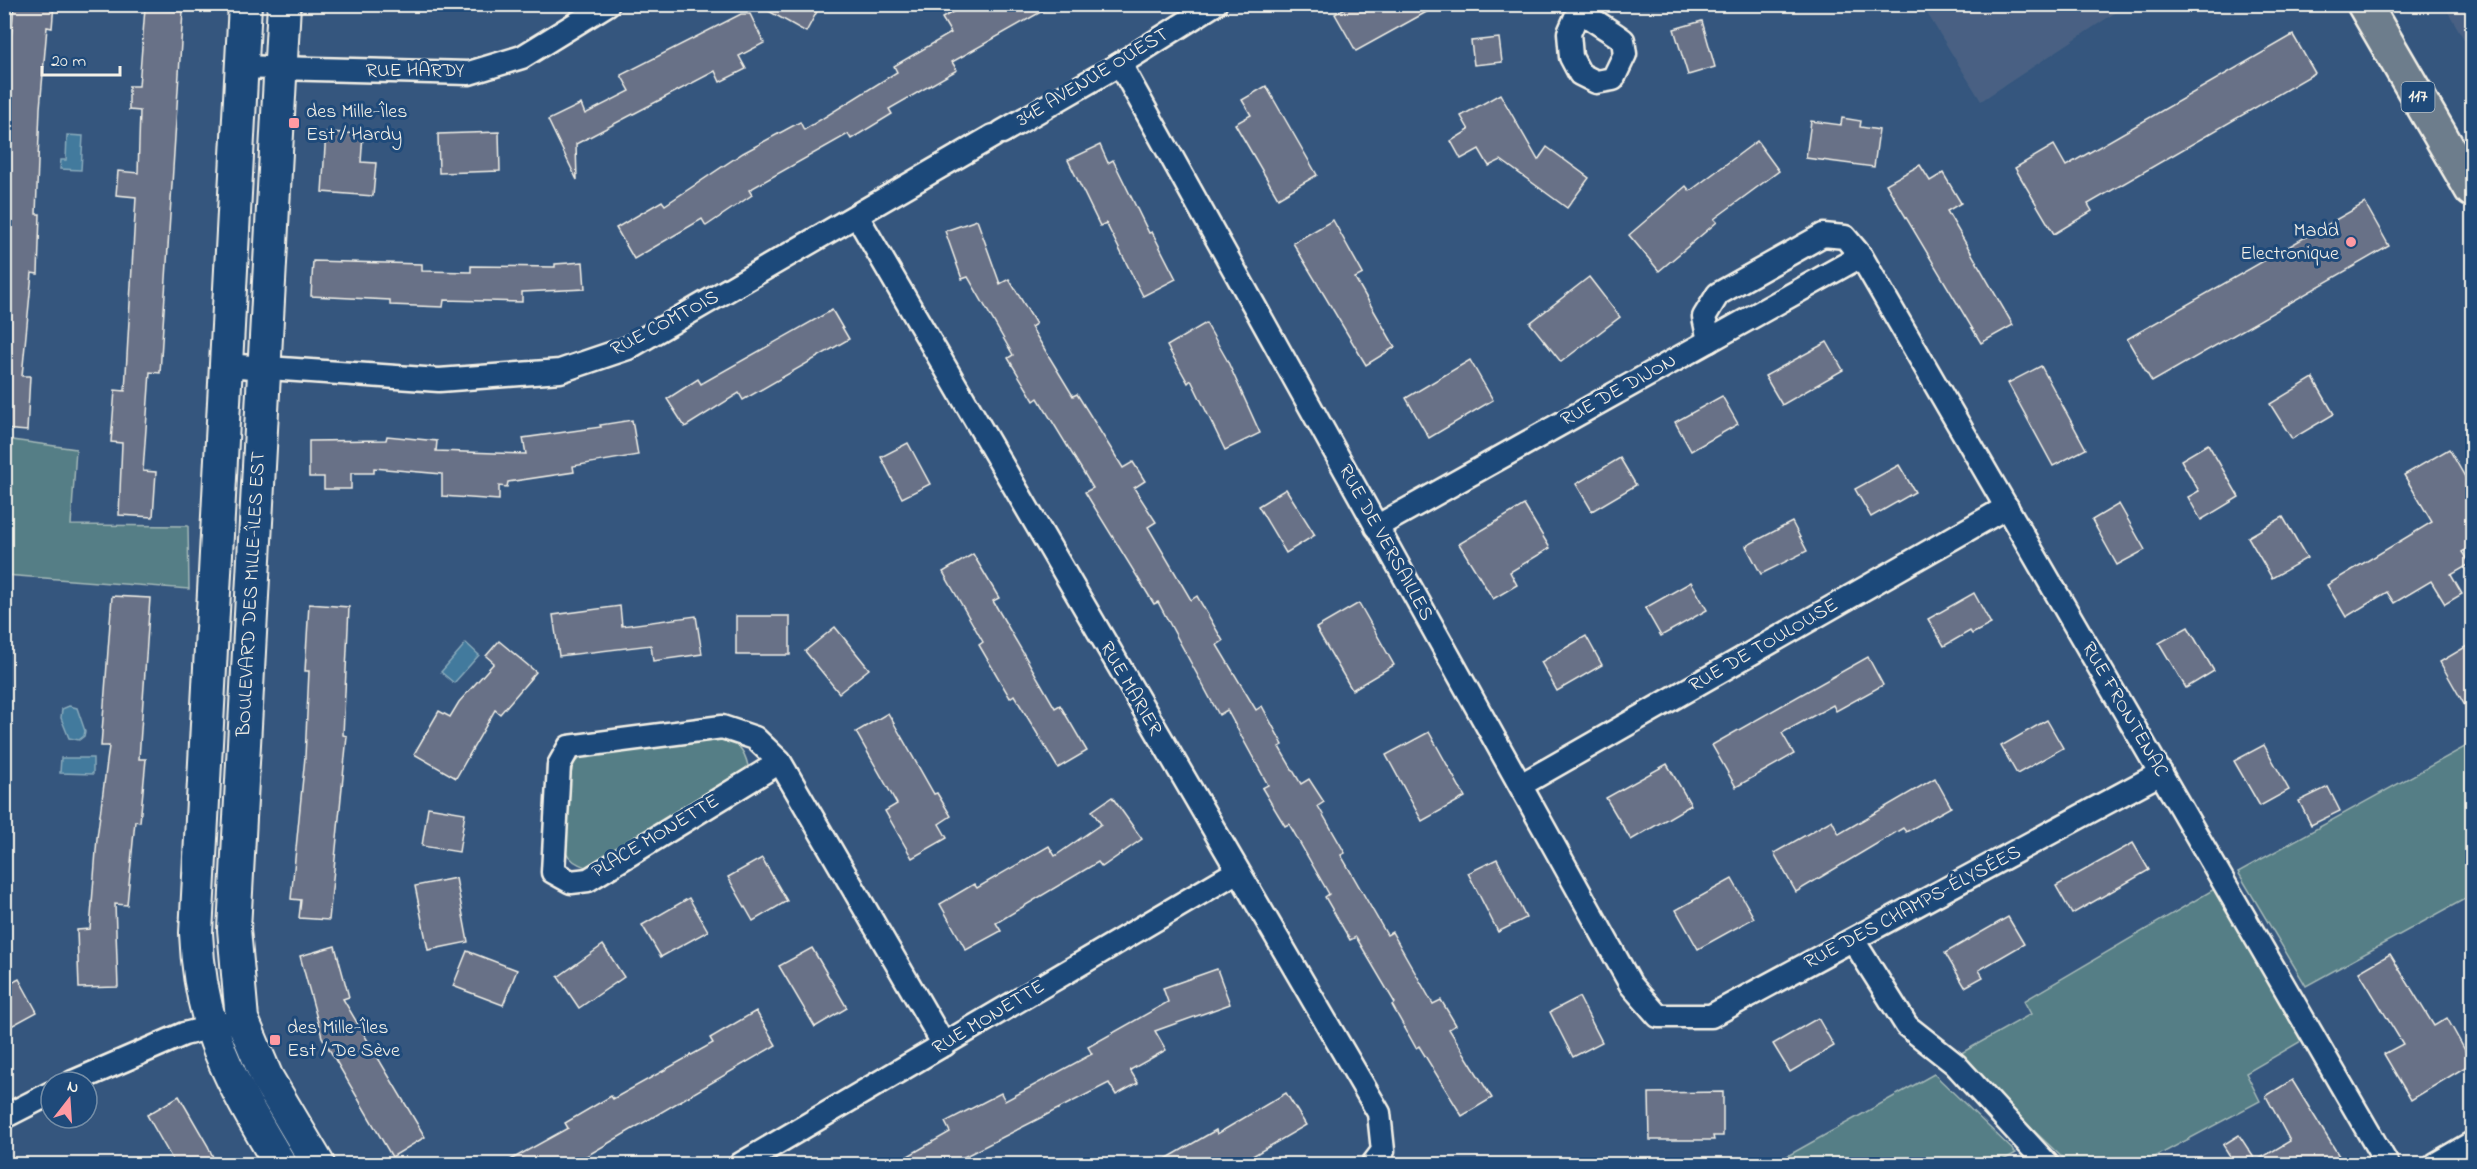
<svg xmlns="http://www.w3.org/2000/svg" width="2477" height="1169" viewBox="0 0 2477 1169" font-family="'Indie Flower',sans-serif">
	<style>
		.built { fill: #486183 }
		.green { fill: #547e86; stroke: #a4b8b7; stroke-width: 1.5 }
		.water { fill: #427a9d; stroke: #89aabb; stroke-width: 1.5 }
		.building { fill: #677187; stroke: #f4f1e8; stroke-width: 1.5 }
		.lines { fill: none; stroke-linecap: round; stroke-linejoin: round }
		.street-casing { stroke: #f4f1e8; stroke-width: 27 }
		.secondary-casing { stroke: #f4f1e8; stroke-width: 36 }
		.primary-casing { stroke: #f4f1e8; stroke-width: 38 }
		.street { stroke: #1f4a7a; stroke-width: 22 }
		.secondary { stroke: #1f4a7a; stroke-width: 32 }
		.primary { stroke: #6d7d8c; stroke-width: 33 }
		.poi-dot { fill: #ff9aa2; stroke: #1f4a7a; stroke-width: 2 }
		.labels { text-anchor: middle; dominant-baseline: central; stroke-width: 6; stroke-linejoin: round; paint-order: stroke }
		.shield { fill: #1f4a7a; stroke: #b4bfc7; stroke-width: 1.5 }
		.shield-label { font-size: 18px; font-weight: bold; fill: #f4f1e8 }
		.street-label { font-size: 20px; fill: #f4f1e8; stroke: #1f4a7a }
		.poi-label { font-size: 20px; fill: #f4f1e8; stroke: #1f4a7a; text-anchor: start }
	</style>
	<rect width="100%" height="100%" fill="#35567e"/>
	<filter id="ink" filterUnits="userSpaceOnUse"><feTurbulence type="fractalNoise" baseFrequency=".0167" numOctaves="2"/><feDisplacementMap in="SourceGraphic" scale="12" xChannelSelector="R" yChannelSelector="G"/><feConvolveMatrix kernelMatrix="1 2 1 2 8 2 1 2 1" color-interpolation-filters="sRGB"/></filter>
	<g filter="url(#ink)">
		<g class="built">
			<polygon points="1922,5 2127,5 1981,101"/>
			<polygon points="2444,5 2472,5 2472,53"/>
		</g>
		<g class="green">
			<polygon points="5,439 76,449 71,525 188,526 189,589 5,575"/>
			<path d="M 722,737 C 738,744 744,748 748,766 L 740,775 L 588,868 C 579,865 570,861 566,852 C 560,833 568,782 574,763 L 582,756 Z"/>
			<polygon points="2472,743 2472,895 2306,986 2238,872"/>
			<polygon points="2216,888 2303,1040 2246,1073 2260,1101 2142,1164 2069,1164 1956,1056 2031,1014 2024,1001"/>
			<polygon points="1934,1074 2016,1153 1996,1164 1773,1164"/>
		</g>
		<g class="water">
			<polygon points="67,135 83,136 81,170 60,169 61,160 66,160"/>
			<polygon points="466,643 479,655 454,683 441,672"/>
			<polygon points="69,706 77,708 85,731 84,736 79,740 69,738 61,718 62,709"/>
			<polygon points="61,758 93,758 93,774 60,773"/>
		</g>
		<g class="building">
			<polygon points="14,4 54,4 52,28 47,27 40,108 36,214 40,214 38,274 32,273 22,376 30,376 27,431 4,429 4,118"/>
			<polygon points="756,4 821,4 806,32"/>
			<polygon points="967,4 1055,4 952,62 957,70 889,109 892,114 851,139 848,134 749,190 752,195 706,226 702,219 634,259 616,228 662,201 665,205 743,153 800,122 804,130 897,72 894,66 951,33 942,18"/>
			<polygon points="1352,4 1441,4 1356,51 1335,14"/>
			<polygon points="145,8 183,11 160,373 150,372 143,471 156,472 153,517 119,515 122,443 111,442 115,390 125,391 136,197 116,195 118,171 138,173 140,111 129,110 129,86 139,86"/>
			<polygon points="741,14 750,14 764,43 739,56 746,69 720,82 715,71 576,144 577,180 548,120 581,104 585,114 630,91 621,75"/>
			<polygon points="1702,21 1715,67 1688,75 1674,29"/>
			<polygon points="2293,35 2315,73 2088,204 2092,211 2054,234 2015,168 2054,145 2066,166"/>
			<polygon points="1499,38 1502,62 1474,65 1471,41"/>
			<polygon points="1266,86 1317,175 1278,198 1235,124 1251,115 1242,100"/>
			<polygon points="1500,94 1538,160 1547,147 1589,178 1567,208 1501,160 1489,166 1479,149 1461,159 1451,141 1469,130 1461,116"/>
			<polygon points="1842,118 1861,121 1860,127 1879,130 1874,167 1806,158 1811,121 1841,125"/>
			<polygon points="326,132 363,134 361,162 376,163 373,196 322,192"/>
			<polygon points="499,132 500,171 439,173 438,134"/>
			<polygon points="1757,141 1779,171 1714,219 1717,222 1659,271 1629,235 1686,186 1690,191"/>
			<polygon points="1100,145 1108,163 1113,160 1149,233 1152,232 1176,279 1143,296 1106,223 1100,226 1068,160"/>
			<polygon points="1920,165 1930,181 1943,173 1961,203 1947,211 2013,325 1981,343 1886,184"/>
			<polygon points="2365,203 2389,246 2152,382 2127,339"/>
			<polygon points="977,220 1000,284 1009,279 1036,324 1031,327 1073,396 1077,394 1123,468 1133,462 1145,481 1134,488 1156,522 1148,527 1191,600 1197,596 1223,641 1217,645 1256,710 1262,706 1283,745 1279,747 1301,784 1309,779 1324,802 1318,806 1345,853 1341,855 1387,935 1392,932 1433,1004 1441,1000 1456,1025 1449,1029 1492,1098 1462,1116 1419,1046 1416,1048 1392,1005 1395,1003 1356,937 1350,940 1325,897 1329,894 1289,824 1285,826 1262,788 1268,785 1227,710 1219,715 1158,602 1154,604 1085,492 1093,488 1038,398 1034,401 1008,358 1013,355 968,277 962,279 945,231"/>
			<polygon points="1333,220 1363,274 1355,278 1395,347 1366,365 1293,243"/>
			<polygon points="313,261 422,264 422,271 471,272 471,266 555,267 555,264 583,262 585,289 522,292 522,302 444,300 443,307 390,305 390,300 311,296"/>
			<polygon points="1589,277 1620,317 1561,362 1530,323"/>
			<polygon points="832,310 849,339 743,400 739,393 685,427 667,399 698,379 701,384"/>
			<polygon points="1206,323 1227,360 1260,433 1225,450 1191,380 1188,383 1167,346"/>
			<polygon points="1827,342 1843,370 1782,405 1765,376"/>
			<polygon points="1470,360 1493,400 1429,438 1406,398"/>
			<polygon points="2041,366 2086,449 2053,466 2008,383"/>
			<polygon points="2313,378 2334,414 2292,439 2270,404"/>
			<polygon points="1722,396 1738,424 1691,451 1675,422"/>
			<polygon points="632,420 638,455 573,466 574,472 508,482 507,487 499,486 499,500 442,496 442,474 374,468 374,473 351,473 351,489 324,489 324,477 309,477 309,441 386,440 387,436 437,441 436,451 526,454 523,438 601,427 600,425"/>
			<polygon points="908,443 930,484 902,498 881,457"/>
			<polygon points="2208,444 2239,497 2201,520 2188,497 2199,491 2181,460"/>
			<polygon points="2449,449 2472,489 2472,546 2462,552 2470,564 2451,575 2462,594 2445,604 2431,581 2394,603 2387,592 2346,617 2327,585 2432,522 2404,475"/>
			<polygon points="1620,458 1636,485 1592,511 1576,484"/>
			<polygon points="1899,465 1915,492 1871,517 1855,489"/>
			<polygon points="1286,489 1315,535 1286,553 1258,506"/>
			<polygon points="2119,504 2145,550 2117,565 2092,520"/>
			<polygon points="1524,505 1550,548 1510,572 1517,585 1493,599 1459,544"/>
			<polygon points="2283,517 2307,558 2272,578 2248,537"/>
			<polygon points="1792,522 1807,551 1761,574 1746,546"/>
			<polygon points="973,554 999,598 993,601 1055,708 1060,705 1087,751 1058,768 1014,695 1010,698 979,645 983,642 943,572"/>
			<polygon points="1691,582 1707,610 1661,636 1645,608"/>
			<polygon points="1974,593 1991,624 1972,634 1970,631 1944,646 1928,619"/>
			<polygon points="112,596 150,598 139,759 146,759 140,822 135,821 127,905 115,904 118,987 79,988 77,930 90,929 97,838 109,746 101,746"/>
			<polygon points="1359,603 1394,665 1352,690 1316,628"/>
			<polygon points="309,604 349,607 343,735 347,736 329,920 299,918 301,900 291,899 305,757 309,671 305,671"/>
			<polygon points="620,606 622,626 696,616 702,654 653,661 651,645 559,656 553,615"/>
			<rect x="736" y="616" width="54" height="39"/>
			<polygon points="835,627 869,669 839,693 805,651"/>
			<polygon points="2188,627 2214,671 2186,688 2159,643"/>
			<polygon points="1586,636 1602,665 1557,691 1541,662"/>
			<polygon points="499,641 536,672 500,714 495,710 456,778 414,754 439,711 450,717 459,702 494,663 486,656"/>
			<polygon points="2472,643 2472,718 2440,662"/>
			<polygon points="1868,657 1883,685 1836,711 1833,705 1782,733 1794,754 1736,787 1712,745"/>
			<polygon points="888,713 934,794 937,793 951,816 939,824 947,838 912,858 885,811 897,804 856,732"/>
			<polygon points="2047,720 2063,748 2017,774 2001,746"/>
			<polygon points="1429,732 1465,797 1422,821 1386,755"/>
			<polygon points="2264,745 2289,790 2260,806 2234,761"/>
			<polygon points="1667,764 1691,805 1631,840 1606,798"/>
			<polygon points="1935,778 1951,807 1906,832 1903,828 1796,892 1774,853 1832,820 1839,834"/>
			<polygon points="2328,787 2340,811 2311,825 2299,801"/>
			<polygon points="1112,797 1142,839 1102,867 1098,862 996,923 1001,931 966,950 940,904 974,884 977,888 1049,846 1055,856 1101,824 1092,811"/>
			<polygon points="428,807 465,813 459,852 422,846"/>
			<polygon points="2133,843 2149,870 2072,914 2056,886"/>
			<polygon points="762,858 787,901 753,921 728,877"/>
			<polygon points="1497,859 1526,918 1498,932 1468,873"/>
			<polygon points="456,878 468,942 428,950 415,886"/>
			<polygon points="1732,879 1754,918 1698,949 1676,910"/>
			<polygon points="689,898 708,931 661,957 642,925"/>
			<polygon points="2008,917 2024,944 1979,970 1983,977 1965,987 1945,953"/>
			<polygon points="603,945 624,977 579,1008 558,977"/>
			<polygon points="335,946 349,997 343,999 425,1137 392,1157 322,1037 300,956"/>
			<polygon points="812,948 847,1008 815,1027 779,966"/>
			<polygon points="467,951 517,970 503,1005 453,986"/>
			<polygon points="2390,954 2434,1026 2447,1018 2472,1063 2411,1100 2384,1054 2403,1044 2359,972"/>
			<polygon points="1217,969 1230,1004 1155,1031 1166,1050 1130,1070 1138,1083 1116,1095 1109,1083 950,1164 894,1164 950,1132 945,1122 1001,1093 1005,1101 1092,1054 1088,1047 1168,1002 1163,988"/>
			<polygon points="19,979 37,1012 4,1030 4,987"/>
			<polygon points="1579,997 1602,1042 1573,1057 1550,1012"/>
			<polygon points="756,1011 776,1045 573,1164 503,1164 568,1128 565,1123 611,1096 613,1099 713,1043 710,1038"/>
			<polygon points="1818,1018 1834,1046 1790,1072 1773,1044"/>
			<polygon points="2292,1080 2344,1164 2235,1164 2223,1145 2239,1135 2256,1161 2290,1141 2266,1096"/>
			<polygon points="1723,1092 1723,1136 1713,1136 1714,1140 1650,1140 1649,1093"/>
			<polygon points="1286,1093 1306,1125 1239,1164 1157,1164 1216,1130 1217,1134"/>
			<polygon points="179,1096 208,1146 216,1164 175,1164 147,1115"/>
		</g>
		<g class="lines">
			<g class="street-casing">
				<g id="street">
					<path d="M 1575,4 C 1581,15 1611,30 1623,40 L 1625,54 L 1613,79 L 1596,82 L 1580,74 L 1571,57 L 1569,33 L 1579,10"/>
					<polyline points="1120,64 1631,985 1658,1016 1711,1016 2161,773"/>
					<polyline points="242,67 469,73 522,57 608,4"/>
					<polyline points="1002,132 1120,64 1215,4"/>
					<polyline points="857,216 1379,1113 1383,1151 1373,1164"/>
					<polyline points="1709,341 1704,317 1718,294 1823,235 1845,237 1861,256 2387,1164"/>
					<polyline points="225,365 439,380 560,371 628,348 993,136"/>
					<polyline points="1376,527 1861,256"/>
					<polyline points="780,762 588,880 571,882 553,872 559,765 569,747 722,727 755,738 780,762 944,1045"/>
					<polyline points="1521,785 2007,507"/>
					<polyline points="1853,940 1907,1026 1955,1064 2047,1164"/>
					<polyline points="73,1082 184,1034 225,1024"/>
					<polyline points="4,1117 51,1093"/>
					<polyline points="741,1164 1236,872"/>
					<polyline points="2436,1164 2472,1143"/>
				</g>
			</g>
			<g class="secondary-casing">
				<g id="secondary">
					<path d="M 245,4 L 196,933 C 200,1031 232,1083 280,1164"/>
					<polyline points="284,4 234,929 242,1019 267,1078 318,1164"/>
				</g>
			</g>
			<g class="primary-casing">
				<polyline id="primary" points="2364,4 2472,190"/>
			</g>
			<use href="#street" class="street"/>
			<use href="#secondary" class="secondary"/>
			<use href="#primary" class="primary"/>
		</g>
	</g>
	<g class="poi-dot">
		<rect x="288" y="117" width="12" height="12" rx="3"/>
		<circle cx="2351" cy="242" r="6"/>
		<rect x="269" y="1034" width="12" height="12" rx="3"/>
	</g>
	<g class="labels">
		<rect class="shield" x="2401.5" y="82" width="33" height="30" rx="4.5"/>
		<g class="shield-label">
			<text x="2418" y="97">117</text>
		</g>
		<g class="street-label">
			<text x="415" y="71">RUE HARDY</text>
			<text transform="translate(1093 78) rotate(-31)">34E AVENUE OUEST</text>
			<text transform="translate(665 324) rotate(-28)">RUE COMTOIS</text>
			<text transform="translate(1619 391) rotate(-29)">RUE DE DIJON</text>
			<text transform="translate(1385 543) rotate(61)">RUE DE VERSAILLES</text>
			<text transform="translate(252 594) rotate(-87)">BOULEVARD DES MILLE-ÎLES EST</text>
			<text transform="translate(1764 646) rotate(-30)">RUE DE TOULOUSE</text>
			<text transform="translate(1130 689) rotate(60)">RUE MARIER</text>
			<text transform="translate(2124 710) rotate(60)">RUE FRONTENAC</text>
			<text transform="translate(656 837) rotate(-31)">PLACE MONETTE</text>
			<text transform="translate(1913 908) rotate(-28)">RUE DES CHAMPS-ÉLYSÉES</text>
			<text transform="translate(989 1018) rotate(-31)">RUE MONETTE</text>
		</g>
		<g class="poi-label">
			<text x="306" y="112">des Mille-Îles<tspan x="306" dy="23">Est / Hardy</tspan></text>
			<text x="2339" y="231" text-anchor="end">Madd<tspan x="2339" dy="23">Electronique</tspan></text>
			<text x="287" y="1028">des Mille-Îles<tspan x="287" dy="23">Est / De Sève</tspan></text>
		</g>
	</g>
	<rect width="2477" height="1169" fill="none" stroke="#1f4a7a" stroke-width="24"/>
	<rect x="12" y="12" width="2453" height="1145" fill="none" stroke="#f4f1e8" stroke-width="2" filter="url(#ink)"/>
	<g transform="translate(69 1100) rotate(17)"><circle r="28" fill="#1f4a7a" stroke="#748da6" stroke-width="1.5"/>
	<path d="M0-4.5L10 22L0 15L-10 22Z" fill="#ff9aa2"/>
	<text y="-9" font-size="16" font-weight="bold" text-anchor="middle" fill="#f4f1e8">N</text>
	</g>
	<path d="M42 66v9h78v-9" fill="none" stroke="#f4f1e8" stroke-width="3"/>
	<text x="51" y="66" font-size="18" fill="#f4f1e8" stroke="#1f4a7a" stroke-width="4.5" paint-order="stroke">20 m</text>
</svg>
